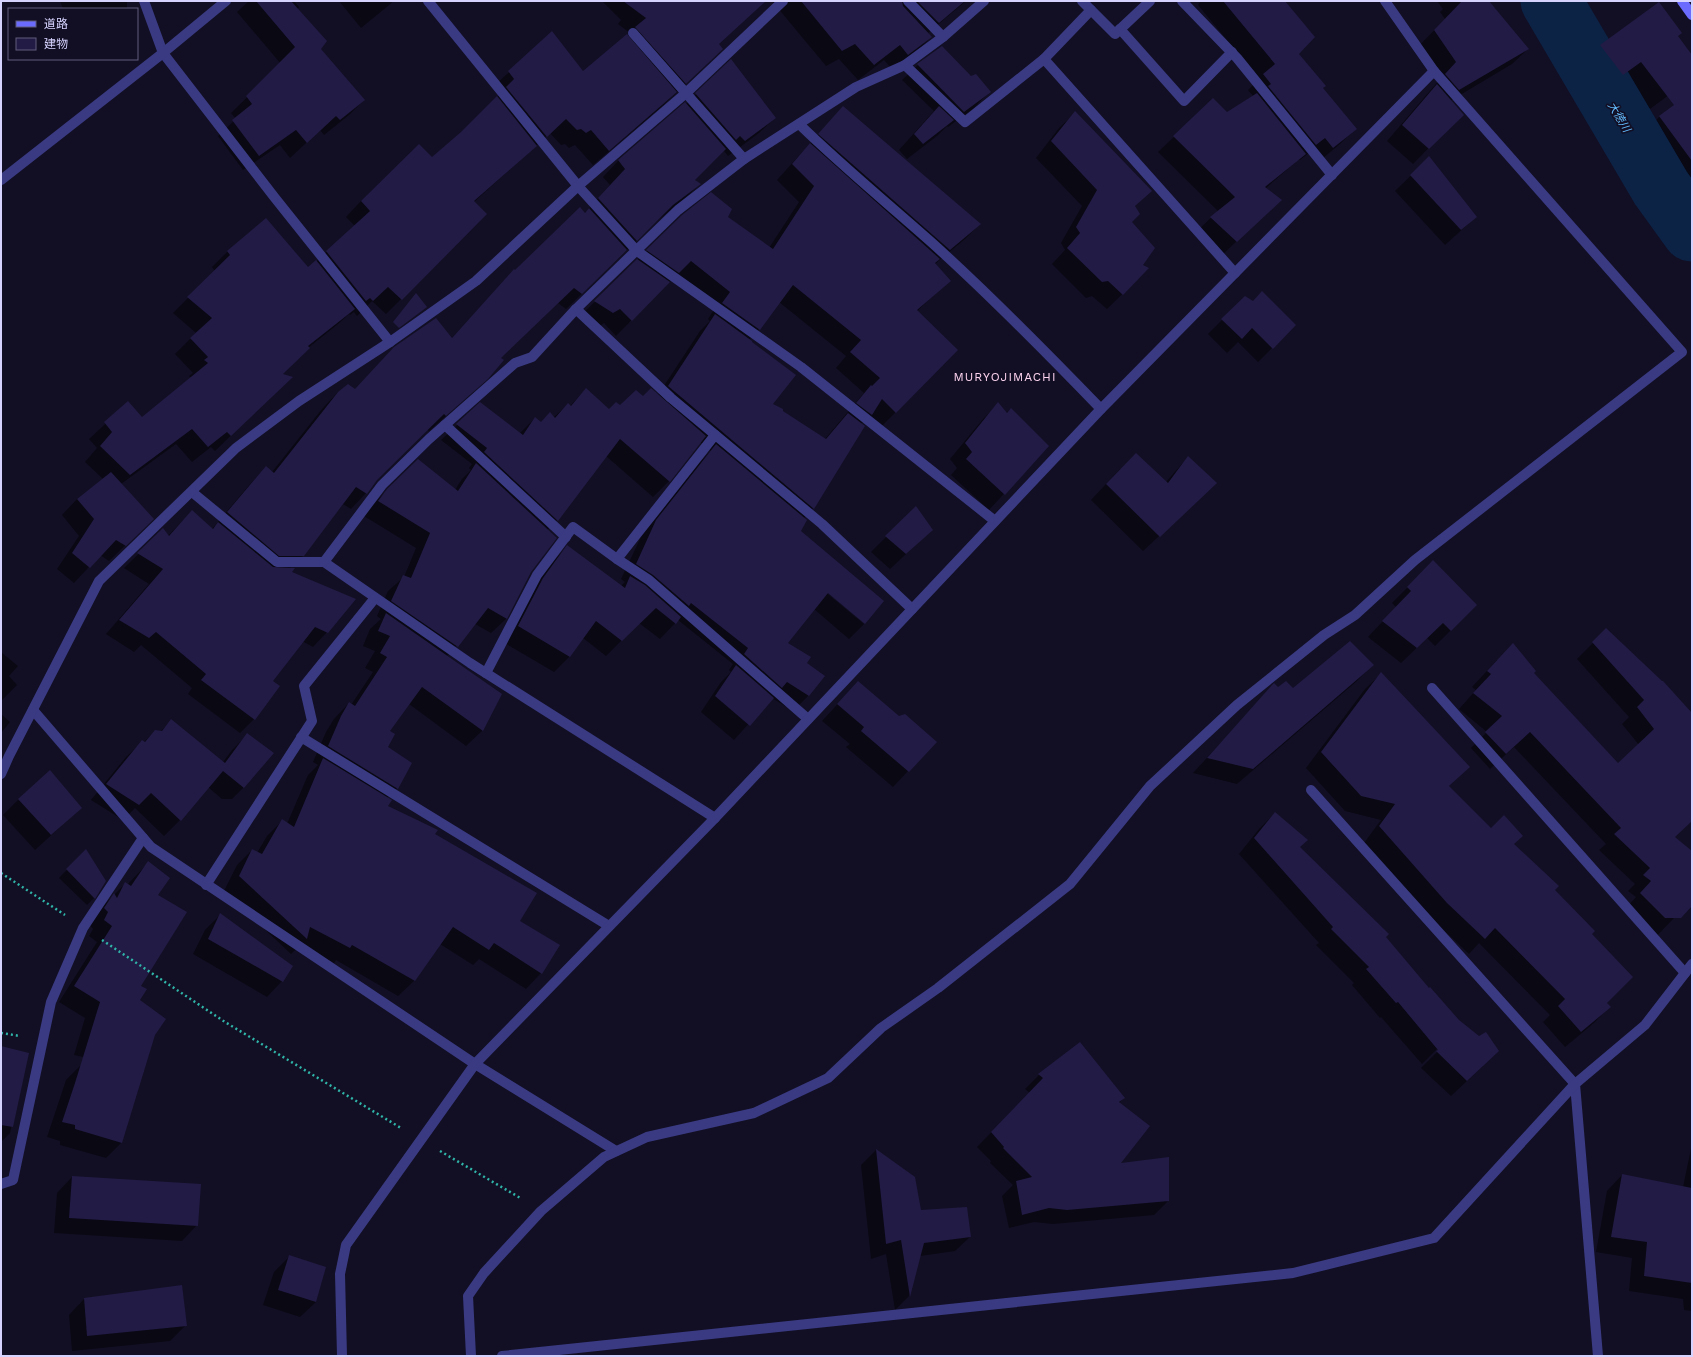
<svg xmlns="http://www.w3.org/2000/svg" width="1693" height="1357" viewBox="0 0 1693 1357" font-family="'Work Sans','Noto Sans JP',sans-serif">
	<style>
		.shadow { fill: #0007; fill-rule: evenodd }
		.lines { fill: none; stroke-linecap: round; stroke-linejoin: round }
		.river { stroke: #0c2346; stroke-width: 61 }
		.building { fill: #221b45 }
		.path { stroke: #30b5a9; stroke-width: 2.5; stroke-dasharray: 2 3; stroke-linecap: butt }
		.minor { stroke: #3a3a83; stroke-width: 10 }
		.tertiary { stroke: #3a3a83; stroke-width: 10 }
		.secondary { stroke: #6b6cfd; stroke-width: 10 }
		.labels { text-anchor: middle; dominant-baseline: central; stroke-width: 3.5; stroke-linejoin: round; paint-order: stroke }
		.water-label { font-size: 11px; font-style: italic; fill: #62bbfd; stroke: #120f24 }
		.quarter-label { font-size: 12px; letter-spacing: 1px; fill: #ffd5f1; stroke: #120f24 }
	</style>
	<rect width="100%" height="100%" fill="#120f24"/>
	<g class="shadow">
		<polygon points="60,1 127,1 127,9 63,9"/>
		<polygon points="249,1 294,1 299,7 297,10 320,49 364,100 349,115 324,135 320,130 290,158 280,145 243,170 218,136 236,119 231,113 281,64 237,12"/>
		<polygon points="339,1 394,1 361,28"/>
		<polygon points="602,1 689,1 718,45 706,65 660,108 593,165 575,145 569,148 565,144 561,145 550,133 474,202 486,214 386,314 372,301 357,316 354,312 350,315 349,314 338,324 308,348 282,375 276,392 215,451 211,447 192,462 176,444 121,484 137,534 109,561 100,555 74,583 57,569 79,536 62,515 77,499 103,479 85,462 97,448 89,439 128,403 142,419 191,378 189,376 193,373 175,354 196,333 173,313 215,271 212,267 228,251 308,269 355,226 346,217 361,201 432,158 461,133 499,95 493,87 551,33 583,73 627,36 630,33 618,24 621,20"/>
		<polygon points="772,1 966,1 928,33 931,37 916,52 892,69 884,60 858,80 839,59 826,66"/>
		<polygon points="1201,1 1277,1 1298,54 1322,88 1355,129 1340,144 1317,163 1309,153 1300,160 1299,159 1265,189 1274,206 1221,256 1195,233 1218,211 1158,152 1213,100 1227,113 1253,96 1248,90 1259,79 1198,5"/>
		<polygon points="1437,1 1491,1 1489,3 1528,49 1512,64 1450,101 1462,114 1413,164 1387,141 1441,78 1419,46 1445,19 1440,12 1443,9"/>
		<polygon points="1677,36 1692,57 1692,75 1685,83 1650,109 1625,77 1607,89 1586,61 1601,46"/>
		<polygon points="731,61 775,118 759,133 728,156 724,151 694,180 700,184 684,199 657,221 566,309 558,303 500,358 471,394 429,431 427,429 376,480 366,493 351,509 343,504 304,555 289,569 327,632 313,647 302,641 271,681 254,719 240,733 188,694 192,688 141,645 134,652 106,634 149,584 124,568 163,530 168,536 192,511 212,529 251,483 266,468 272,472 322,409 338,392 355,390 451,339 514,270 515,272 584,214 610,185 603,177 618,161 686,104"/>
		<polygon points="918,65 970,77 989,92 974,108 948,127 947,126 937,136 907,159 899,150 934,111 902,80"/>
		<polygon points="1691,93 1692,94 1692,197 1644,133 1659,117"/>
		<path d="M 843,107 L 980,224 L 965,239 L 935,264 L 949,281 L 917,311 L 957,350 L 880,428 L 869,417 L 861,424 L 813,508 L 804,518 L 800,531 L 878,607 L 864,624 L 864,622 L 825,589 L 823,590 L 864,624 L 849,639 L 814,609 L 787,643 L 806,664 L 823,676 L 808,696 L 793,711 L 772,698 L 734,740 L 701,712 L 721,682 L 731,672 L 729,670 L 733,664 L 678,620 L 660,639 L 639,623 L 606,656 L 583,638 L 569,657 L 554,672 L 503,642 L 527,595 L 552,562 L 568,546 L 621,586 L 625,582 L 621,579 L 641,537 L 701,461 L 711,451 L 700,442 L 669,481 L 653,497 L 606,456 L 557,520 L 547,530 L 530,571 L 506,619 L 491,633 L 475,624 L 447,656 L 500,694 L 482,731 L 466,746 L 409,704 L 389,731 L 386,747 L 397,788 L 387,798 L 387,806 L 433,834 L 518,921 L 541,973 L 526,989 L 479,959 L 473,965 L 440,944 L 414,981 L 398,996 L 336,960 L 334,963 L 300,945 L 291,954 L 224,891 L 237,865 L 252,850 L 257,853 L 267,836 L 283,820 L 287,824 L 308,775 L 318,765 L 313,762 L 326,732 L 334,719 L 349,703 L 351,705 L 373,672 L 365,668 L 375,651 L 363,646 L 370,629 L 381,619 L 377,616 L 388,591 L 404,577 L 416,548 L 364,516 L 372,505 L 418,461 L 455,490 L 462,479 L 471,470 L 469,468 L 472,464 L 441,440 L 480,404 L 520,433 L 535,418 L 541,423 L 553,418 L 568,404 L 570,406 L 586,389 L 609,411 L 643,397 L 658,395 L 700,331 L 710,321 L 708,319 L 715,308 L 675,276 L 616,336 L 604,323 L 597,328 L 579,317 L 683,216 L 727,217 L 769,248 L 799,202 L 777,180 ZM 779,302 L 846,356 L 836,368 L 864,393 L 825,439 L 772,404 L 749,340 L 759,329 Z"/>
		<polygon points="1075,113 1150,191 1134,207 1131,222 1141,265 1148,269 1107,309 1092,296 1086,298 1052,264 1065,250 1061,243 1082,206 1036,158 1059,128"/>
		<polygon points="1429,158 1476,217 1445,245 1395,191"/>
		<polygon points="1245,297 1295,325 1258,362 1238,342 1227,353 1208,334"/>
		<polygon points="998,404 1006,413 1011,409 1048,446 989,510 951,475 957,468 950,459 983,419"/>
		<polygon points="1188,457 1200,498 1143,551 1091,500 1120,469 1166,482"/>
		<polygon points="932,530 890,569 871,552 886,537"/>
		<polygon points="1433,562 1476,605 1435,646 1427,638 1401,663 1368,637 1396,607 1392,603"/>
		<polygon points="1606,630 1692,714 1692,817 1674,837 1692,852 1692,899 1654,939 1625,909 1636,897 1628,891 1635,884 1599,850 1606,844 1514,747 1490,769 1471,748 1487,732 1459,709 1476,690 1472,687 1497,660 1532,673 1618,765 1639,745 1622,724 1629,717 1577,659"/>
		<polygon points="1,652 18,666 9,676 17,685 1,701"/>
		<polygon points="1372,665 1357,681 1237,784 1193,773 1273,686 1278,689 1293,690"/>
		<polygon points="1381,674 1469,767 1448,787 1491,830 1513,844 1591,934 1605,1003 1609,1007 1594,1023 1565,1047 1543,1022 1550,1015 1479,943 1469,954 1432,919 1364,843 1381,820 1345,811 1306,768 1365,689"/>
		<polygon points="858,682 899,718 908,771 893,787 846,747 850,744 822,721"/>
		<polygon points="1,714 10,722 1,733"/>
		<polygon points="171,721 223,762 232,750 247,735 248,783 232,799 222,799 208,787 180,820 164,836 135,808 123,820 91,800 126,757 142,742 144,742 155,731 160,732"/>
		<polygon points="19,799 81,808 35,850 3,815"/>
		<polygon points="1275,813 1299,847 1385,937 1483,1066 1451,1096 1421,1068 1440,1049 1439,1047 1422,1064 1381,1017 1380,1018 1352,985 1354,983 1316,945 1319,943 1239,854 1259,829"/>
		<polygon points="86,850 105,881 94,898 87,905 59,878"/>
		<polygon points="148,863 157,895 140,986 139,1000 154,1035 121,1143 106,1158 60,1145 60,1141 47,1137 66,1080 88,1058 74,1055 85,1018 59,1002 97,942 89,936 93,929 89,924 99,910 125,884 127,885"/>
		<polygon points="220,915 282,981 267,997 193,954 205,930"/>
		<polygon points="1,1059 26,1061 10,1133 1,1142"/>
		<polygon points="1039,1075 1124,1098 1119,1103 1119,1164 1168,1201 1154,1215 1053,1224 1034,1222 1009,1228 1002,1196 1013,1185 990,1163 991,1161 977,1147 1030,1093 1025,1089"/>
		<polygon points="1692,1144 1692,1311 1684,1310 1683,1299 1629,1291 1632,1258 1596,1252 1607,1191 1622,1175 1683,1187"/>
		<polygon points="876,1150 914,1178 920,1211 970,1237 955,1251 920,1256 909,1296 895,1310 886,1254 871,1259 861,1165"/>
		<polygon points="72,1177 197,1225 182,1241 54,1233 57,1193"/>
		<polygon points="290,1256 316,1302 300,1317 263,1305 274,1272"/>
		<polygon points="84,1299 186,1325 170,1341 72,1351 69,1315"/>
	</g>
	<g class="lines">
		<polyline class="river" points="1551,1 1661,188 1692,231"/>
	</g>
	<g class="building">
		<polygon points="256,1 291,1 327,41 321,49 365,100 340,120 336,116 307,143 296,130 259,156 232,120 252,104 246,96 295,47"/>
		<polygon points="623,1 766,1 719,44 723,49 686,84 635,27 646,18"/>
		<polygon points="801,1 902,1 903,6 932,37 908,55 900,45 874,65 855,44 842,51"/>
		<polygon points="917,1 965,1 939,23"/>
		<polygon points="1223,1 1285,1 1315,37 1299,54 1326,86 1323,88 1357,129 1333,148 1325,138 1316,145 1268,86 1271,84 1263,74 1275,64"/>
		<polygon points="1462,1 1489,1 1529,49 1459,90 1445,74 1456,62 1434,30"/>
		<polygon points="1659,2 1682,33 1678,36 1692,55 1692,161 1659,116 1674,105 1641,62 1623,75 1600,45"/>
		<polygon points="552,31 583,71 627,34 677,92 609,151 591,130 586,133 581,129 577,130 566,119 547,137 506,87 514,79 508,71"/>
		<polygon points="942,46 971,76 976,74 991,92 964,112 917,64"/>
		<polygon points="731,59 776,118 745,141 740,136 736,140 695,93"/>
		<polygon points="1437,84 1464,115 1429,149 1402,125"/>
		<polygon points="1257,93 1306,154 1265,187 1282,200 1237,242 1210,217 1235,197 1173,136 1213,98 1227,112"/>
		<polygon points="497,96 537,146 474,201 487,214 402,300 388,287 373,301 370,298 366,301 326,251 370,211 361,201 419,144 432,157 461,132"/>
		<polygon points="685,102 726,149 695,180 701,184 673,205 637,241 598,198 625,169 618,160"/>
		<polygon points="843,106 906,160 981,224 950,250 818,134"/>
		<polygon points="939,106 954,120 923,144 914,134"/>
		<polygon points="1075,111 1152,191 1135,206 1140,214 1132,222 1155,248 1143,265 1149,268 1123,295 1108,281 1102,282 1067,248 1080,233 1076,227 1097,190 1051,141"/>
		<polygon points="810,143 940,259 935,263 951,281 917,310 958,350 896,413 882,399 872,415 856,403 871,385 872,386 880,378 850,352 861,340 793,285 760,330 722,303 730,292 691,261 679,273 646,250 682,215 711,192 732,209 728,217 773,249 814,186 792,164"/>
		<polygon points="1429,156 1477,217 1461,230 1410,175"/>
		<polygon points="580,207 585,213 589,208 627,250 582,294 574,288 501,358 504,360 488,379 446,416 444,414 377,480 367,494 356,487 304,556 279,556 227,512 266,466 274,473 338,392 348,384 355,389 394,347 436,318 452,338 514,269 515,270"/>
		<polygon points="266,218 308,267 316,260 355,309 308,346 310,348 283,374 293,377 231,436 227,432 208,447 192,429 130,475 100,446 112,432 104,422 128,401 142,417 208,363 204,360 208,357 190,338 212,318 187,297 230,255 227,251"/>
		<polygon points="637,259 670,282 632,321 620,309 613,313 594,301"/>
		<polygon points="1262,291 1296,325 1273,349 1252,328 1242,339 1221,319 1245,296 1253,301"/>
		<polygon points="416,293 427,307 399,328 393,322"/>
		<polygon points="715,314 752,341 752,342 796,375 773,404 783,409 783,411 826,439 848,413 865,426 814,509 668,386"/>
		<polygon points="586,388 609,409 616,402 620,405 636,390 643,396 651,388 706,436 670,482 620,439 558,521 484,452 487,448 456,424 480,402 523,435 535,417 541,422 550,412 555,418 568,403 571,406"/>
		<polygon points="998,402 1007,413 1011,408 1049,446 1005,495 966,459 972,452 965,443"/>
		<polygon points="716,444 807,520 801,531 884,601 865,624 828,593 788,643 811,657 807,663 825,676 809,696 787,682 782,688 744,654 748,648 691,603 689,606 653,575 636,564 656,520"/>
		<polygon points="1136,453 1168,483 1188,456 1217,483 1160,537 1106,484"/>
		<polygon points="418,459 458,491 476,463 557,538 531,572 507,619 488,608 458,647 391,601 403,575 411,578 430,533 378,501 387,489"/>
		<polygon points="111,472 154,519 126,546 116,540 90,568 72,553 94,519 77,499"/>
		<polygon points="916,506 933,530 906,554 885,536"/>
		<polygon points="192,510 213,529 218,522 273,567 295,568 292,572 356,599 328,633 315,627 273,681 280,686 255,720 201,680 206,674 156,632 149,638 119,620 163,569 137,553 163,528 169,536"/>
		<polygon points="567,545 625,588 630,576 645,585 681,617 676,624 656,608 622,641 596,621 570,657 518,626 543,578"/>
		<polygon points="1433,560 1477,605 1451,631 1443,623 1417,648 1382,621 1411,591 1407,587"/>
		<polygon points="386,613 502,694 483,731 422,687 390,731 395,734 388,747 412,763 398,789 328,746 341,716 349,702 355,706 387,657 380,653 390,636 378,631"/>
		<polygon points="1606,628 1662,681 1663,681 1692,713 1692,821 1675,837 1692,851 1692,906 1681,918 1665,918 1640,893 1651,881 1643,875 1650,868 1614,834 1621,828 1530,732 1506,754 1485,732 1502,716 1473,693 1491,674 1487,671 1513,643 1536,671 1534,673 1618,763 1654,729 1637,707 1644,700 1592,642"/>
		<polygon points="1350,641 1374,665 1253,769 1207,758 1272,685 1274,683 1278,687 1286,681 1293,688"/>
		<polygon points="736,665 774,698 750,726 715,696"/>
		<polygon points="1381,672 1470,767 1449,786 1491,828 1504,815 1523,836 1514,844 1559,886 1555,890 1595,931 1592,934 1633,977 1607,1003 1611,1007 1581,1032 1558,1006 1565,999 1495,928 1485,939 1447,903 1379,826 1395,804 1361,796 1321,752"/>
		<polygon points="858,681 899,716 905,714 937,742 909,772 861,731 864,727 837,704"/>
		<polygon points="171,719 225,763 247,733 274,753 244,788 223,771 181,821 151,793 139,805 106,784 142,740 145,742 155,730 162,731"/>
		<polygon points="323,758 392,800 388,806 438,830 435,834 537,893 520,921 560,945 542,974 494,943 489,950 453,927 415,981 352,945 350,948 310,927 307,939 239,876 252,849 262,854 282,819 294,827"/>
		<polygon points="50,770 82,808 51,835 18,799"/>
		<polygon points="1275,812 1308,840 1300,847 1389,934 1386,937 1429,988 1430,987 1459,1020 1479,1036 1486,1032 1499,1051 1467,1081 1436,1051 1438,1050 1398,1002 1396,1003 1366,969 1369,967 1331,929 1333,927 1254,838"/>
		<polygon points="86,849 106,881 95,899 66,869"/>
		<polygon points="148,861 170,878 158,895 187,912 141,986 147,989 140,1000 166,1019 155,1035 122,1143 75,1129 75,1125 62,1122 75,1083 100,1002 74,986 112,926 104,920 108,912 104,908 114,893 117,898 125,882 131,886"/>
		<polygon points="220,913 293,966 283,982 208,939"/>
		<polygon points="1080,1042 1125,1098 1119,1102 1150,1126 1121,1163 1169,1157 1169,1201 1067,1210 1049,1208 1022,1215 1016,1181 1032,1177 1003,1148 1004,1147 991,1132 1043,1078 1038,1074"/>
		<polygon points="1,1046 29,1053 13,1127 1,1125"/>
		<polygon points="876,1149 915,1177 921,1210 967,1207 971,1237 924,1243 910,1297 901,1240 886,1244"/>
		<polygon points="1622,1174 1692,1188 1692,1283 1644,1276 1647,1242 1611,1237"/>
		<polygon points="72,1176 201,1184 198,1226 69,1218"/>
		<polygon points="289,1255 326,1267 316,1302 278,1290"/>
		<polygon points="182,1285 187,1326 87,1336 84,1298"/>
	</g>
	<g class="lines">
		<g class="path">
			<polyline points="1,873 65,915"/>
			<polyline points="102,940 225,1022 401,1128"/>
			<polyline points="1,1033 20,1036"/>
			<polyline points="440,1151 522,1199"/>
		</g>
		<g class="minor">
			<polyline points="144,1 163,53 275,198 390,342"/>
			<polyline points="428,1 578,186 637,251 801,367 995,521"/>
			<polyline points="908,1 943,37"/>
			<polyline points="1082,1 1115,34 1150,1"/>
			<polyline points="1182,1 1237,58 1332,175"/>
			<polyline points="1385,1 1434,71"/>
			<polyline points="1120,29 1184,101 1232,52"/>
			<polyline points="633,33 744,159"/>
			<polyline points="1044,59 1091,10"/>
			<polyline points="905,65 965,122 1044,59 1235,273"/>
			<path d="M 799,124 C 841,165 886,202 930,241 C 990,295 1045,351 1101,409"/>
			<polyline points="1,180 163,53 226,1"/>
			<polyline points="576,309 671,398 822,524 912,609"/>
			<polyline points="445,425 566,537"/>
			<polyline points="192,492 277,562 324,562 470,663 715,818"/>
			<polyline points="617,559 715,435"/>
			<polyline points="324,562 382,485 429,439 515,363 532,357 576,309 678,210 744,159 856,87 905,65 943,37 984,1"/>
			<polyline points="486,673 537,575 573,527 617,559 649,580 808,719"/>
			<polyline points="1432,688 1685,973"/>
			<polyline points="33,710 151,847 475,1064 616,1151"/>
			<polyline points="301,737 609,926"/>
			<polyline points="1,774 9,756 99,581 236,448 299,401 390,342 476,281 578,186 686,93 783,1"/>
			<polyline points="1311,790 1575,1084"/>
			<polyline points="206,885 312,721 304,686 375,598"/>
			<polyline points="1,1184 13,1180 51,1002 83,928 143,838"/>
			<polyline points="342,1356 340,1274 346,1245 475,1064 715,818 1101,409 1434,71 1682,352 1415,560 1355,615 1324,635 1237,705 1150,786 1070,884 938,988 881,1028 828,1078 754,1113 647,1137 604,1157 541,1211 484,1273 468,1296 471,1356"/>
		</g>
		<g class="tertiary">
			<polyline points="1575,1084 1598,1356"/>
			<polyline points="502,1356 1293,1273 1434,1238 1575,1084 1645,1025 1692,964"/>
		</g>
		<polyline class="secondary" points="1682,1 1692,15"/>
	</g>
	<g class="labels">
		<g class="water-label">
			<text transform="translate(1619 117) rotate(59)">大徳川</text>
		</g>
		<g class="quarter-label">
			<text x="1005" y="377">MURYOJIMACHI</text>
		</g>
	</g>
	<rect width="1693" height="1357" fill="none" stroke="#d6d3ff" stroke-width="4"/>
	<rect x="8" y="8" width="130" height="52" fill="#120f24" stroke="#605d7c"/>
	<rect x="16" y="21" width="20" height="6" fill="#6b6cfd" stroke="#605d7c"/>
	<text x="44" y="28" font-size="12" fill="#d6d3ff">道路</text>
	<rect x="16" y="38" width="20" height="12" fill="#221b45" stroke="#605d7c"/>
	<text x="44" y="48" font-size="12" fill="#d6d3ff">建物</text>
</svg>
